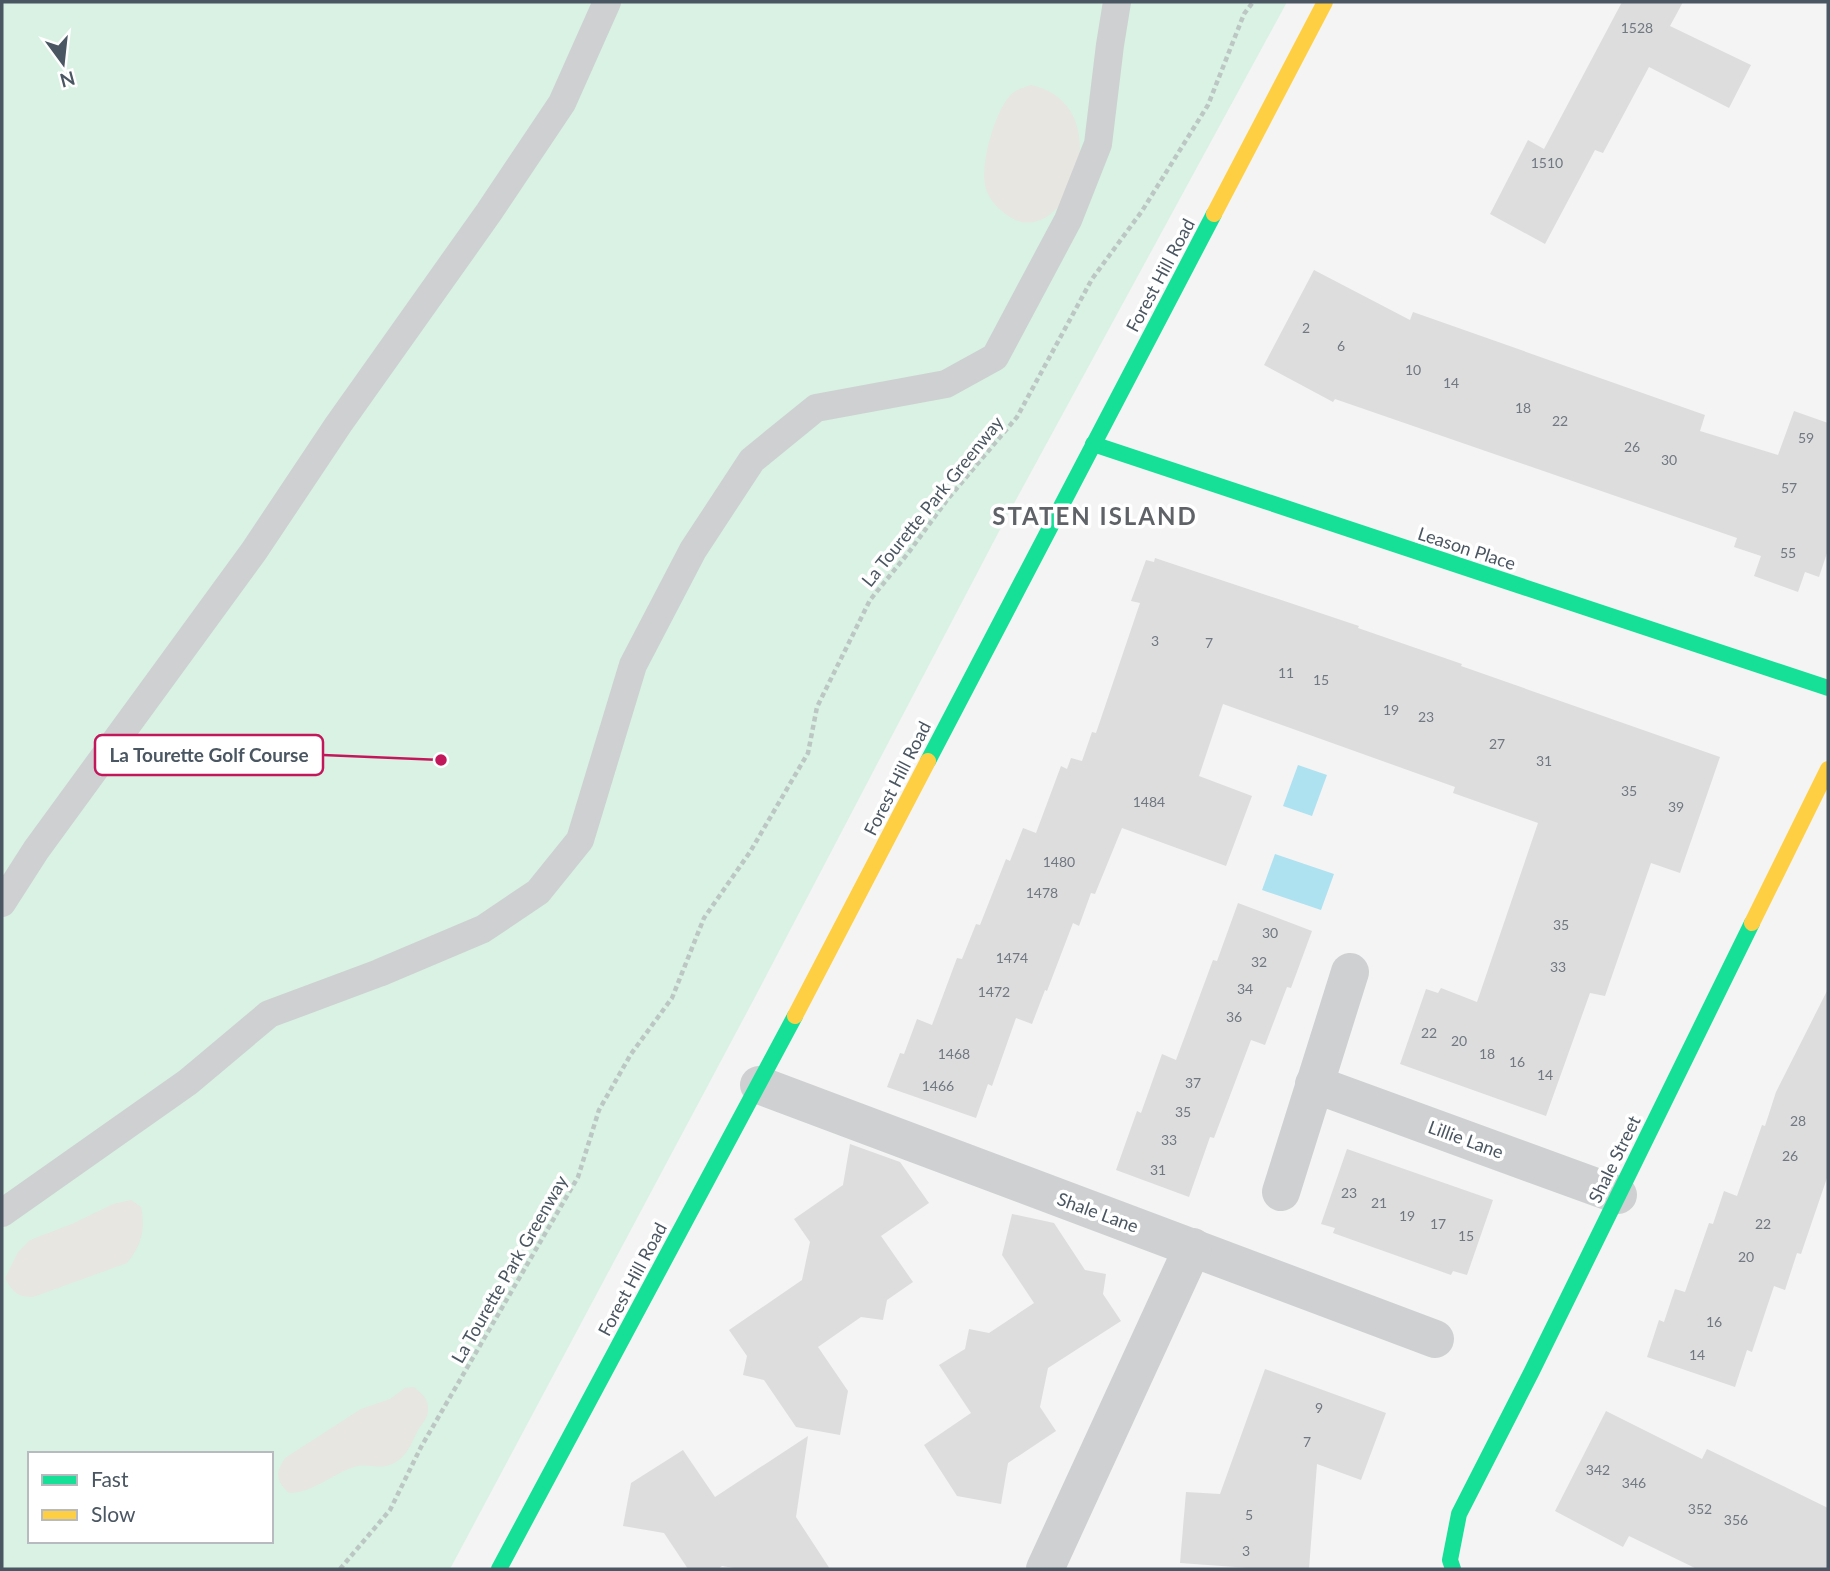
<svg xmlns="http://www.w3.org/2000/svg" width="1830" height="1571" viewBox="0 0 1830 1571" font-family="Lato,sans-serif">
  <style>
    .green { fill: #d9f2e3; fill-rule: evenodd }
    .sand { fill: #e7e6e1 }
    .water { fill: #aee2f0 }
    .building { fill: #ddddde }
    .lines { fill: none; stroke-linecap: round; stroke-linejoin: round }
    .path { stroke: #bcc7c4; stroke-width: 4.5; stroke-dasharray: 5 3.5; stroke-linecap: butt }
    .lane { stroke: #ced0d2; stroke-width: 28 }
    .street { stroke: #ced0d2; stroke-width: 38 }
    .fast { stroke: #16e098; stroke-width: 16 }
    .slow { stroke: #ffcf43; stroke-width: 16 }
    .labels { text-anchor: middle; dominant-baseline: central; stroke-width: 7; stroke-linejoin: round; paint-order: stroke }
    .number-label { font-size: 14px; fill: #707881 }
    .street-label { font-size: 18px; fill: #4a5661; stroke: #fff }
    .district-label { font-size: 24px; font-weight: bold; letter-spacing: 2px; fill: #5f6368; stroke: #fff }
    .leader { fill: none; stroke: #c2185b; stroke-width: 2.5 }
    .callout-dot { fill: #c2185b; stroke: #fff; stroke-width: 2.5 }
    .callout { fill: #fff; stroke: #c2185b; stroke-width: 2.5 }
    .callout-label { font-size: 19px; text-anchor: middle; font-weight: bold; fill: #4a5661 }
  </style>
  <rect width="100%" height="100%" fill="#f4f4f4"/>
  <path class="green" d="M2,2H1287L1005,520L754,999L450,1569H2ZM30,1454H271V1541H30Z"/>
  <g class="sand">
    <path d="M1031,85C1123,105 1067,253 1010,217C999,210 990,201 986,189C979,167 994,116 1008,98C1014,90 1022,88 1031,85Z"/>
    <path d="M131,1200L141,1207C146,1230 141,1246 127,1263L33,1297C17,1297 13,1292 5,1278L18,1252L30,1240L72,1224L113,1204Z"/>
    <path d="M414,1387C421,1393 428,1398 428,1408C429,1418 421,1424 417,1432C410,1447 404,1462 386,1466C375,1468 365,1463 354,1467C331,1475 314,1492 289,1493C276,1481 275,1473 285,1458L361,1409L390,1399L405,1388Z"/>
  </g>
  <g class="water">
    <path d="M1298,765L1327,775L1312,816L1283,806Z"/>
    <path d="M1275,854L1334,874L1321,910L1262,890Z"/>
  </g>
  <g class="building">
    <path d="M1622,2H1683L1670,26L1751,65L1729,108L1649,67L1603,153L1595,150L1545,244L1490,214L1528,140L1544,149Z"/>
    <path d="M1314,270L1410,320L1413,312L1705,415L1700,431L1778,455L1794,411L1828,423V550L1819,577L1805,572L1798,592L1754,576L1761,556L1734,547L1737,538L1335,399L1333,402L1264,365Z"/>
    <path d="M1155,558L1359,626L1358,628L1462,664L1461,666L1720,757L1680,873L1651,863L1605,996L1590,993L1546,1116L1400,1064L1426,989L1438,993L1441,988L1477,1002L1538,823L1453,793L1455,787L1223,704L1199,776L1252,796L1226,866L1122,828L1095,894L1091,893L1079,926L1073,923L1047,991L1045,990L1032,1024L1016,1018L992,1086L988,1084L976,1118L887,1087L900,1053L904,1054L917,1019L932,1025L957,958L962,959L976,924L980,925L1006,859L1010,861L1023,828L1036,833L1061,766L1067,769L1071,758L1082,761L1092,732L1096,733L1140,603L1131,601L1146,560L1154,562Z"/>
    <path d="M1238,903L1312,931L1291,988L1287,987L1265,1045L1251,1040L1214,1138L1210,1137L1189,1197L1116,1170L1137,1111L1141,1113L1162,1054L1176,1060L1213,960L1217,961Z"/>
    <path d="M1828,989V1175L1801,1254L1797,1253L1785,1290L1774,1286L1752,1352L1747,1350L1735,1387L1647,1357L1659,1320L1664,1322L1675,1289L1685,1292L1709,1223L1713,1224L1724,1191L1737,1196L1762,1125L1765,1126L1776,1092Z"/>
    <path d="M850,1144L900,1162L929,1203L881,1236L913,1282L887,1300L883,1320L861,1317L818,1347L848,1391L840,1435L796,1427L764,1380L743,1375L747,1356L729,1330L802,1280L810,1242L794,1219L843,1185Z"/>
    <path d="M1347,1149L1493,1200L1467,1275L1453,1271L1451,1275L1333,1233L1335,1228L1321,1224Z"/>
    <path d="M1012,1214L1054,1223L1085,1270L1106,1274L1103,1294L1121,1321L1048,1368L1040,1407L1056,1431L1008,1463L1001,1504L957,1496L924,1445L971,1413L939,1365L965,1349L969,1329L989,1333L1034,1303L1002,1255Z"/>
    <path d="M1265,1369L1386,1413L1361,1480L1317,1464L1309,1569H1263L1180,1563L1186,1492L1220,1494Z"/>
    <path d="M1606,1411L1702,1459L1707,1449L1828,1508V1569H1697L1629,1536L1623,1547L1555,1511Z"/>
    <path d="M808,1436L796,1517L830,1569H740L722,1566L718,1569H688L664,1533L623,1526L631,1483L683,1450L715,1497Z"/>
  </g>
  <g class="lines">
    <path class="path" d="M340,1569L390,1510L421,1447L578,1177L599,1110L631,1054L672,998L704,918L750,852L808,753L817,707L870,600L909,552L947,500L1017,417L1092,279L1142,211L1208,105L1244,14L1253,2"/>
    <g class="lane">
      <path d="M2,903L36,850L254,551L338,425L489,212L562,103L607,2"/>
      <path d="M2,1213L188,1082L269,1014L379,973L483,929L538,892L580,840L633,665L693,550L752,460L816,408L946,384L995,357L1068,220L1098,144L1110,45L1117,2"/>
    </g>
    <g class="street">
      <path d="M1314,1084L1618,1195"/>
      <path d="M759,1085L1435,1339"/>
      <path d="M1281,1192L1350,972"/>
      <path d="M1045,1569L1193,1247"/>
    </g>
    <g class="fast">
      <path d="M1093,444L1828,688"/>
      <path d="M928,761L1214,214"/>
      <path d="M499,1569L795,1016"/>
      <path d="M1453,1569L1450,1560L1459,1514L1531,1373L1752,923"/>
    </g>
    <g class="slow">
      <path d="M1214,214L1325,2"/>
      <path d="M1752,923L1828,769"/>
      <path d="M795,1016L928,761"/>
    </g>
  </g>
  <g class="labels">
    <g class="number-label">
      <text x="1637" y="27">1528</text>
      <text x="1547" y="162">1510</text>
      <text x="1306" y="327">2</text>
      <text x="1341" y="345">6</text>
      <text x="1413" y="369">10</text>
      <text x="1451" y="382">14</text>
      <text x="1523" y="407">18</text>
      <text x="1560" y="420">22</text>
      <text x="1806" y="437">59</text>
      <text x="1632" y="446">26</text>
      <text x="1669" y="459">30</text>
      <text x="1789" y="487">57</text>
      <text x="1788" y="552">55</text>
      <text x="1155" y="640">3</text>
      <text x="1209" y="642">7</text>
      <text x="1286" y="672">11</text>
      <text x="1321" y="679">15</text>
      <text x="1391" y="709">19</text>
      <text x="1426" y="716">23</text>
      <text x="1497" y="743">27</text>
      <text x="1544" y="760">31</text>
      <text x="1629" y="790">35</text>
      <text x="1149" y="801">1484</text>
      <text x="1676" y="806">39</text>
      <text x="1059" y="861">1480</text>
      <text x="1042" y="892">1478</text>
      <text x="1561" y="924">35</text>
      <text x="1270" y="932">30</text>
      <text x="1012" y="957">1474</text>
      <text x="1259" y="961">32</text>
      <text x="1558" y="966">33</text>
      <text x="1245" y="988">34</text>
      <text x="994" y="991">1472</text>
      <text x="1234" y="1016">36</text>
      <text x="1429" y="1032">22</text>
      <text x="1459" y="1040">20</text>
      <text x="954" y="1053">1468</text>
      <text x="1487" y="1053">18</text>
      <text x="1517" y="1061">16</text>
      <text x="1545" y="1074">14</text>
      <text x="1193" y="1082">37</text>
      <text x="938" y="1085">1466</text>
      <text x="1183" y="1111">35</text>
      <text x="1798" y="1120">28</text>
      <text x="1169" y="1139">33</text>
      <text x="1790" y="1155">26</text>
      <text x="1158" y="1169">31</text>
      <text x="1349" y="1192">23</text>
      <text x="1379" y="1202">21</text>
      <text x="1407" y="1215">19</text>
      <text x="1438" y="1223">17</text>
      <text x="1763" y="1223">22</text>
      <text x="1466" y="1235">15</text>
      <text x="1746" y="1256">20</text>
      <text x="1714" y="1321">16</text>
      <text x="1697" y="1354">14</text>
      <text x="1319" y="1407">9</text>
      <text x="1307" y="1441">7</text>
      <text x="1598" y="1469">342</text>
      <text x="1634" y="1482">346</text>
      <text x="1700" y="1508">352</text>
      <text x="1249" y="1514">5</text>
      <text x="1736" y="1519">356</text>
      <text x="1246" y="1550">3</text>
    </g>
    <g class="street-label">
      <text transform="translate(1160 275) rotate(-62)">Forest Hill Road</text>
      <text transform="translate(932 501) rotate(-51)">La Tourette Park Greenway</text>
      <text transform="translate(1467 548) rotate(18)">Leason Place</text>
      <text transform="translate(897 778) rotate(-63)">Forest Hill Road</text>
      <text transform="translate(1466 1139) rotate(20)">Lillie Lane</text>
      <text transform="translate(1614 1159) rotate(-64)">Shale Street</text>
      <text transform="translate(1098 1212) rotate(20)">Shale Lane</text>
      <text transform="translate(509 1269) rotate(-60)">La Tourette Park Greenway</text>
      <text transform="translate(632 1279) rotate(-62)">Forest Hill Road</text>
    </g>
    <g class="district-label">
      <text x="1095" y="515">STATEN ISLAND</text>
    </g>
  </g>
  <path class="leader" d="M441 760L323 755"/>
  <circle class="callout-dot" cx="441" cy="760" r="7"/>
  <rect class="callout" x="95" y="735" width="228" height="40" rx="7"/>
  <g class="callout-label">
    <text x="209" y="762">La Tourette Golf Course</text>
  </g>
  <rect width="1830" height="1571" fill="none" stroke="#4a5661" stroke-width="7"/>
  <rect x="28" y="1452" width="245" height="91" fill="#ffffff" stroke="#b7bbc0" stroke-width="2"/>
  <rect x="42" y="1475" width="35" height="10" fill="#16e098" stroke="#b7bbc0" stroke-width="2"/>
  <text x="91" y="1487" font-size="21" fill="#4a5661">Fast</text>
  <rect x="42" y="1510" width="35" height="10" fill="#ffcf43" stroke="#b7bbc0" stroke-width="2"/>
  <text x="91" y="1522" font-size="21" fill="#4a5661">Slow</text>
  <g transform="translate(63 63) rotate(165)" stroke="#ffffff" stroke-width="5" paint-order="stroke">
  <path d="M0-5L12 26L0 18L-12 26Z" fill="#4a5661"/>
  <text y="-10" font-size="19" font-weight="bold" text-anchor="middle" fill="#4a5661">N</text>
  </g>
</svg>
